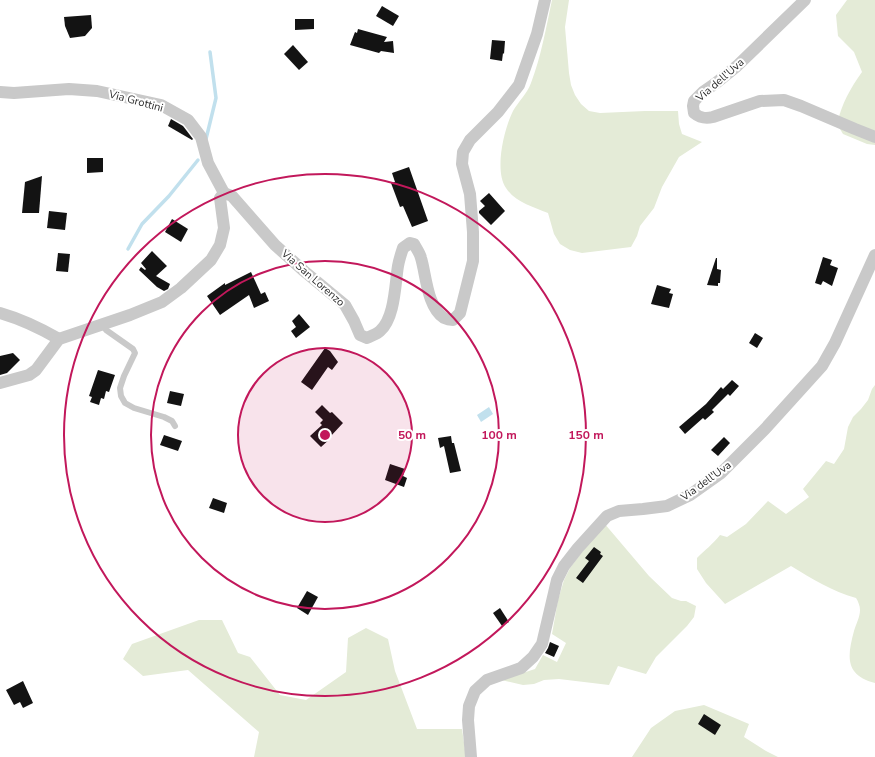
<svg xmlns="http://www.w3.org/2000/svg" width="875" height="757" viewBox="0 0 875 757" font-family="'Nunito Sans',sans-serif">
  <style>
    .green { fill: #e4ebd7 }
    .water { fill: #c1e0ed }
    .lines { fill: none; stroke-linecap: round; stroke-linejoin: round }
    .stream { stroke: #c1e0ed; stroke-width: 3.5 }
    .building { fill: #131313 }
    .lane { stroke: #c9c9c9; stroke-width: 6 }
    .street { stroke: #c9c9c9; stroke-width: 12 }
    .ring { fill: none; stroke: #c2185b; stroke-width: 2 }
    .labels { text-anchor: middle; dominant-baseline: central; stroke-width: 4; stroke-linejoin: round; paint-order: stroke }
    .street-label { font-size: 11px; fill: #2c2c2c; stroke: #fff }
    .centre { fill: #c2185b; stroke: #fff; stroke-width: 2 }
    .ring-label { font-size: 12px; text-anchor: middle; font-weight: bold; fill: #c2185b; stroke: #fff; stroke-width: 4; stroke-linejoin: round; paint-order: stroke }
  </style>
  <rect width="100%" height="100%" fill="#fff"/>
  <g class="green">
    <path d="M552,0H569L565,27L569,73L571,85L575,95L581,104L589,111L600,113L645,111H678L679,124L682,134L702,142L679,157L662,187L654,208L640,226L637,236L631,247L582,253L570,250L560,244L554,234L548,213C533,207 515,202 506,188C494,171 504,129 513,111C518,102 527,94 531,83C541,57 546,28 552,0Z"/>
    <path d="M847,0H875V145L867,144L843,134L837,124C842,103 850,89 862,72L854,52L838,36L836,15Z"/>
    <path d="M875,385V683C845,675 847,657 854,631C856,624 860,617 860,610C860,606 858,601 856,598C832,591 812,579 791,566L725,604L706,583L697,569V558C705,550 713,544 720,535L727,537L746,524L768,501L786,514L809,497L803,489L826,461L834,464L844,449L848,427L853,417L861,409L868,400L872,389Z"/>
    <path d="M604,523L649,576L672,598L681,601H686L696,606L694,617L687,626L656,657L646,674L618,666L609,685L559,679L544,680L534,684L523,685L501,680L535,669L543,655L557,662L566,643L552,634L558,600L564,580L570,568Z"/>
    <path d="M199,620H222L238,653L250,657L280,695L306,700L346,672L348,638L366,628L388,639L395,671L417,729H462L466,757H254L259,732L188,670L143,676L123,659L132,644Z"/>
    <path d="M704,705L749,724L744,737L766,751L778,757H632L651,728L675,711Z"/>
  </g>
  <path class="water" d="M489,407L493,414L481,422L477,415Z"/>
  <g class="lines">
    <g class="stream">
      <path d="M206,139L216,98L210,52"/>
      <path d="M128,249L142,224L169,196L198,160"/>
    </g>
  </g>
  <g class="building">
    <path d="M382,6L399,16L393,26L376,16Z"/>
    <path d="M91,15L92,28L85,36L70,38L65,26L64,17Z"/>
    <path d="M295,19H314V29L295,30Z"/>
    <path d="M358,29L387,37L384,42L393,41L394,53L381,51L379,53L350,45L355,32L357,33Z"/>
    <path d="M492,40L505,41L504,54L503,53L502,61L490,59Z"/>
    <path d="M293,45L308,62L299,70L284,54Z"/>
    <path d="M171,119L183,126L193,139L192,140L168,126Z"/>
    <path d="M87,158H103V172L87,173Z"/>
    <path d="M409,167L428,221L412,227L403,206L400,207L391,183L395,182L392,173Z"/>
    <path d="M42,176L39,213H22L25,182Z"/>
    <path d="M489,193L505,211L491,225L479,213V211L485,206L480,201Z"/>
    <path d="M49,211L67,213L65,230L47,228Z"/>
    <path d="M172,219L188,229L181,242L165,232Z"/>
    <path d="M152,251L167,266L156,276L170,284L168,289L164,291L157,287L139,270L141,267L145,270L146,269L141,263Z"/>
    <path d="M58,253L70,254L68,272L56,271Z"/>
    <path d="M823,257L832,260L830,265L838,268L832,286L823,281L821,285L815,283Z"/>
    <path d="M716,258H717V269L721,270L720,283H718V286L707,285Z"/>
    <path d="M251,272L261,294L265,292L269,301L254,308L249,295L220,315L207,296L225,283V285Z"/>
    <path d="M657,285L671,289L669,293L673,294L669,308L651,304Z"/>
    <path d="M299,314L310,327L296,338L291,331L296,327L292,321Z"/>
    <path d="M755,333L763,338L757,348L749,343Z"/>
    <path d="M325,348L330,351L338,362L332,370L328,367L312,390L301,382Z"/>
    <path d="M13,353L20,360L7,373L0,375V356Z"/>
    <path d="M98,370L115,375L109,392L106,391L104,399L101,398L99,405L90,402L92,397L89,396Z"/>
    <path d="M732,380L739,386L730,396L728,394L712,410L714,412L705,420L703,418L685,434L679,427L706,404L721,387L726,392L723,389Z"/>
    <path d="M170,391L184,394L181,406L167,403Z"/>
    <path d="M322,405L330,413L332,412L343,423L330,437L331,438L321,447L310,436L322,425L320,423L323,420L315,412Z"/>
    <path d="M164,435L182,441L178,451L160,445Z"/>
    <path d="M451,436L452,443H454L461,471L450,473L444,446L440,448L438,438Z"/>
    <path d="M724,437L730,443L718,456L711,450Z"/>
    <path d="M390,464L405,469L403,476L407,478L404,487L385,480Z"/>
    <path d="M213,498L227,503L224,513L209,508Z"/>
    <path d="M594,547L601,552L600,554L603,556L583,583L576,578L589,561L585,558Z"/>
    <path d="M307,591L318,597L308,615L297,608Z"/>
    <path d="M500,608L509,622L502,626L493,613Z"/>
    <path d="M550,642L559,646L554,657L545,653L548,648Z"/>
    <path d="M23,681L33,703L23,708L20,702L14,705L6,690Z"/>
    <path d="M704,714L721,725L715,735L698,724Z"/>
  </g>
  <g class="lines">
    <path class="lane" d="M102,325L106,330L133,349L135,353L124,376L120,388L121,396L125,403L134,408L164,417L172,421L175,426"/>
    <g class="street">
      <path d="M805,0L737,66L716,83L703,92L694,101L693,106L694,113C700,118 705,119 713,117L760,101L784,100L801,106L855,129L875,137"/>
      <path d="M0,92L14,93L69,89L97,91L161,105L188,120L201,137L208,163L224,193"/>
      <path d="M0,313C21,319 40,328 59,339"/>
      <path d="M0,383L29,375L36,370L59,339L130,315L162,302L181,288L211,260L220,245L224,228L220,198L224,193L232,196L275,245L304,271L345,305L354,321L360,335L367,338C371,336 377,334 380,331C395,318 395,284 398,266C399,260 401,254 403,248L410,243L414,244C416,248 420,253 421,258C426,274 427,307 444,318C446,319 450,320 453,320L460,313L473,261V232L470,194L462,164L463,152L470,140L498,112L519,85L537,34L545,0"/>
      <path d="M471,757L468,720L469,706L475,691L487,680L521,668L533,657L542,644L557,580L564,566L578,548L607,516L619,511L643,509L667,506L690,495L721,473L765,429L822,366L835,343L875,255"/>
    </g>
  </g>
  <circle cx="325" cy="435" r="87" fill="#c2185b" fill-opacity=".12"/>
  <g class="ring">
    <circle cx="325" cy="435" r="87"/>
    <circle cx="325" cy="435" r="174"/>
    <circle cx="325" cy="435" r="261"/>
  </g>
  <g class="labels">
    <g class="street-label">
      <text transform="translate(720 80) rotate(-41)">Via dell'Uva</text>
      <text transform="translate(136 101) rotate(15)">Via Grottini</text>
      <text transform="translate(313 278) rotate(41)">Via San Lorenzo</text>
      <text transform="translate(706 481) rotate(-36)">Via dell'Uva</text>
    </g>
  </g>
  <circle cx="325" cy="435" r="6" class="centre"/>
  <g class="ring-label">
    <text x="412" y="439">50 m</text>
    <text x="499" y="439">100 m</text>
    <text x="586" y="439">150 m</text>
  </g>
</svg>
